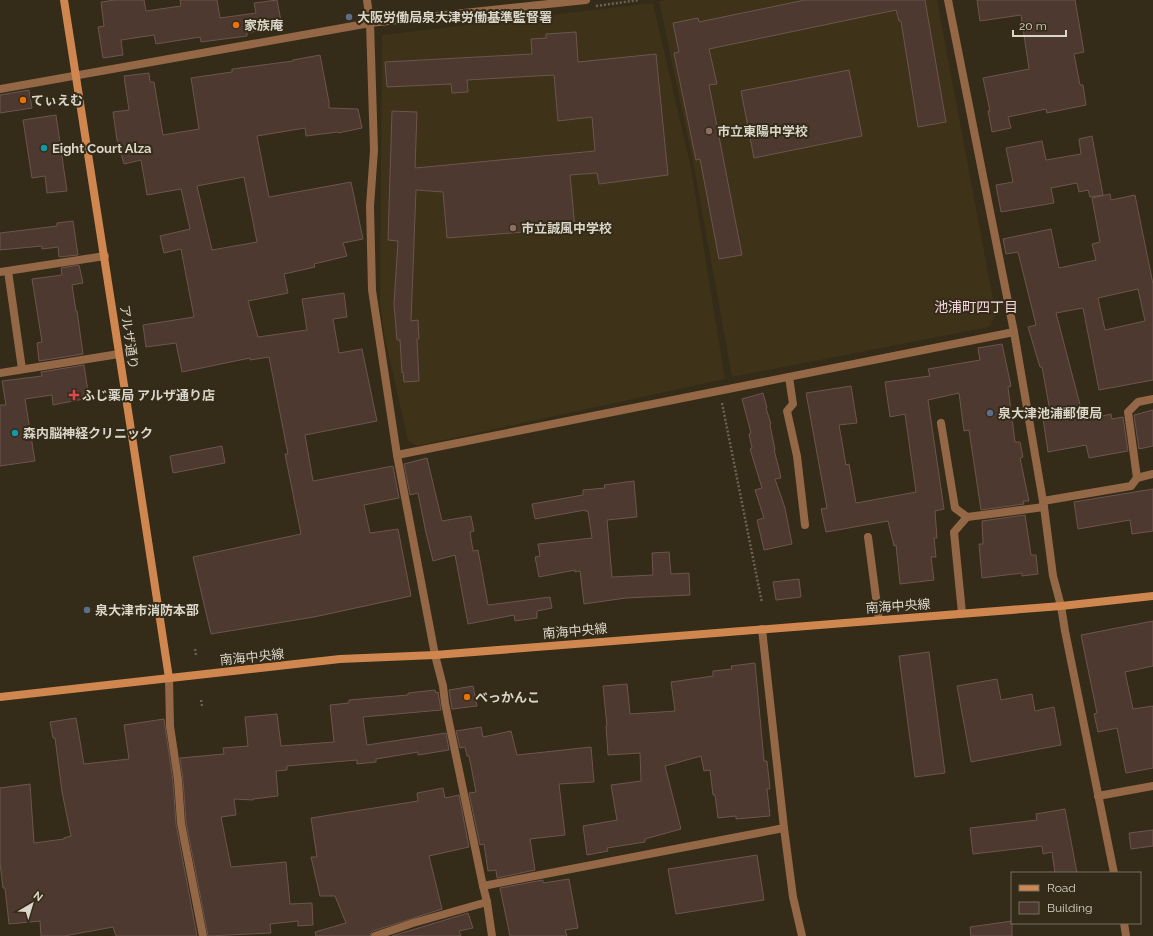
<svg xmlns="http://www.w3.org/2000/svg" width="1153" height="936" viewBox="0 0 1153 936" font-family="Raleway,'Noto Sans JP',sans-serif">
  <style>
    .built { fill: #3e3218 }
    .building { fill: #4e3931; stroke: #6c554d; fill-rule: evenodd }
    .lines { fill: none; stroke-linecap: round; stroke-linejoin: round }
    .path { stroke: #6b6353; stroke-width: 2.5; stroke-dasharray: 2 2; stroke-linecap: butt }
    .street { stroke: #946746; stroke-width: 8 }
    .secondary { stroke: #cf874f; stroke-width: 8 }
    .service-dot { fill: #5c6f8a; stroke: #342b18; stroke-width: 1.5 }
    .food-dot { fill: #e8710a; stroke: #342b18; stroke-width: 1.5 }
    .education-dot { fill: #8d6e63; stroke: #342b18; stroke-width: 1.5 }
    .culture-dot { fill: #0f9aa8; stroke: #342b18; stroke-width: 1.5 }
    .health-dot { fill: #e0444e; stroke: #342b18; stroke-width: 1.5 }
    .labels { text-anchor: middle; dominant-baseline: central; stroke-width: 4; stroke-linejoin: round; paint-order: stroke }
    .poi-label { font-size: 13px; font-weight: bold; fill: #dbd6ca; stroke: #342b18; text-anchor: start }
    .street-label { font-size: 13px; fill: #dbd6ca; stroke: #342b18 }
    .neighbourhood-label { font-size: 14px; fill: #f7d6e0; stroke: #342b18 }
  </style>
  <rect width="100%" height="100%" fill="#342b18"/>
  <g class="built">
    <path d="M666,0H937L996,315L989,327L732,377L694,167L659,1Z"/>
    <path d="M653,3L691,168L725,379L417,446L408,441L384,334L380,303L382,35Z"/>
  </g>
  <g class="building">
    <path d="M115,0H144L146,11L181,6L180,0H217L220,18L256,13L254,3L277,0L282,26L247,33V36L201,42L200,37L156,44L154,35L121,40L123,55L103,58L98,27L104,26L101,2Z"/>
    <path d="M805,0H925L946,122L918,127L901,21H899L896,10L709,49L717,84L709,85L742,255L719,259L700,159L696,160L674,53L679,52L673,23L698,18L699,22Z"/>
    <path d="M977,0H1075L1084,52L1074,54L1080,85H1083L1086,105L1047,113L1046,109L1008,117L1011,128L992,132L988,111H990L983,78L1029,69L1021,15L980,21Z"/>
    <path d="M576,32L578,62L656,54L668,175L599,184L597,173L570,175L575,228L447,238L443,192L416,190L411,321L418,320L419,339H417L419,381L404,382L403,372L402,373L400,340H397L394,304L398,241L388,240L392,111L417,112L415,168L595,151L592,117L558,121L554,75L467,80L468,92L452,93L451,84L387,87L385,62L532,54L531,39L546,38V34Z"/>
    <path d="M320,55L329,102V108L358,109L362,128L338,133V132L306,136L305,128L257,136L269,197L351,182L363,239L343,243L347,256L314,264L315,267L284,274L288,293L248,301L258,337L307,330L302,299L344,293L347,317L333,319L339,353L362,349L377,421L305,435L313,481L393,466L399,498L364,505L370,533L398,529L411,596L314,617L211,634L193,557L301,534L285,454H288L269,357L250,360V358L182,372L176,343L146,347L143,325L194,317L181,249L164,253L160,236L190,229L181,189L147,195L141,160L124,164L117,140L113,112L129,110L124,76L149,73L150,82H154L163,135L199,129L191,78L232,72V69L293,61V60ZM244,177L257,242L212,250L197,186Z"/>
    <path d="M849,70L862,136L754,158L741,91Z"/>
    <path d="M29,90L32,108L0,113V95Z"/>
    <path d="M56,115L67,191L47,193L45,176L32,178L23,120Z"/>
    <path d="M1092,136L1103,195L1090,197L1088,190L1079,192L1077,183L1051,188L1054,203L1001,212L996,185L1013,182L1006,148L1042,141L1046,160L1081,154L1079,139Z"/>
    <path d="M1110,194L1111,200L1135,195L1153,284V380L1099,390L1083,308L1056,313L1084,420L1111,414L1112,419L1123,417L1128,451L1089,458L1086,445L1048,452L1042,412L1050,411L1042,367H1040L1028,327L1036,325L1018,252L1006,254L1003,239L1051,229L1059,268L1096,260L1092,244L1100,242L1092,198ZM1138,289L1145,321L1105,330L1098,298Z"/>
    <path d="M73,221L78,255L59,257L58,247L42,249V246L0,250V233L57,226V223Z"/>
    <path d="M79,265L83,283L72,285L76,311H77L83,354L39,361L37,343L42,342L32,279L62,275L61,268Z"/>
    <path d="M1002,344L1011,386L1008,387L1015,442H1020L1023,457L1020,458L1029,501H1023L1024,504L981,510L969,430L964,431L959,393L928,400L944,509L935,511L937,538H934L936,557H931L934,580L900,584L896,545L894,546L888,521L826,532L821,509L827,508L806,393L851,386L857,423L839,425L846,465L849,464L856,503L916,492L905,414L890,417L885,382L930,376L928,369L980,360L978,348Z"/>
    <path d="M84,365L89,398L53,405L52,395L25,399L35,461L0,466V405H6L2,381L42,376L41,372Z"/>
    <path d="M763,393L767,408H766L771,424L770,425L775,450H774L778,465L781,478L775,479L785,508L792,544L764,550L757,520L764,518L755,490L762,488L750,449L752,448L749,434L751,433L742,399Z"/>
    <path d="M1153,410V446L1139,449L1134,415Z"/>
    <path d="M222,446L225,463L173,473L170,456Z"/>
    <path d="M427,458L442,521L471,516L474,531L470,532L473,551L478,550L488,605L550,597L552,608L537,611V618L515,621L514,615L468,624L455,555L433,561L426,533L418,493L410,495L404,464Z"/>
    <path d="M634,481L637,517L607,520L612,577L653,575L652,553L669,552L671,574L689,573L690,595L626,598L584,604L580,571L575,572V570L539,577L535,557L540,556L538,544L592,538L588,511H585V510L535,519L532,504L583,495V490L605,488L604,485Z"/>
    <path d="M1153,489V531L1132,534L1130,520L1078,529L1074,502Z"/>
    <path d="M1025,515L1031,555H1036L1038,574L1022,576V573L982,578L979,544H983L982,521Z"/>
    <path d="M799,579L801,597L776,600L773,582Z"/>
    <path d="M1153,621V666L1125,672L1133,709L1153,706V768L1126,773L1117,728L1098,732L1094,714L1097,713L1081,635Z"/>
    <path d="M929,652L945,773L915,777L899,656Z"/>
    <path d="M755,663L764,761H767L770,789H767L770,816L736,819V816L718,818L715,795H713L710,770L704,771L701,756L665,766L681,829L645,839V842L607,848L608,851L587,855L583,826L617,820L611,785L641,781L640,753L608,755L606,726H607L603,686L627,684L630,714L675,711L671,682L713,676V671L732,669L731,666Z"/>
    <path d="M997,679L1001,700L1032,694L1035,711L1054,707L1061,745L971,762L957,686Z"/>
    <path d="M473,686L477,706L452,709L449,690Z"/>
    <path d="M435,690L436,693L438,692L441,710L363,717L367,745L446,733L449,750L418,755V752L376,759V762L357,764V760L287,766V770L276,771L278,796L253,799V800L234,799L236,815L221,817L231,867L286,862L290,904L312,903L313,925L298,926V921L270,924L271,933L208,936L186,822L183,780L180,758L224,754L223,748L248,746L245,717L277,714L281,746L334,742L330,705L349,703V700L408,695V693Z"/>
    <path d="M76,718L84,764L129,759L124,725L164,719L173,781L176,824L197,936H116L113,927L64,936H41L40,921L9,924L5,888H3L0,863V788L30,784L34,843L64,839V838L71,836L62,792L55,738H53L50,722Z"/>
    <path d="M481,727L483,737L511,731L517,755L591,747L594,782L559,784L565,835L530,839L535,870L497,878L496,870L488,871L484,844L480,845L469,793L476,792L469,756H467L465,747L460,748L456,731Z"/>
    <path d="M443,788L445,798L459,795L469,847L429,856L442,909L373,931L371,933L370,936H316L315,932L346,923L335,896H320L311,857H317L311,818L418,801L417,793Z"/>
    <path d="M1065,809L1077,873H1055L1052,852L1043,854L1042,846L973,854L970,828L1037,820L1036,814Z"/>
    <path d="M1153,830V846L1131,849L1129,833Z"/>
    <path d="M757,855L764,900L676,914L668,869Z"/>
    <path d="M569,879L578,928L565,930L567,936H510L500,888L543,880V883Z"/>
    <path d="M468,913L473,928L459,931L461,936H392Z"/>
    <path d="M1012,921V936H971L970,927Z"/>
  </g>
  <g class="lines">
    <g class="path">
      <path d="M596,6L639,0"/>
      <path d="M722,403L762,603"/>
      <path d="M195,649L196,655"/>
      <path d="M201,700L202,706"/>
    </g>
    <g class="street">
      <path d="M367,0L370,23L374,150L370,206L372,290L397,455L435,655L443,686L445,703L483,886L487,902L492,936"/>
      <path d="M948,0L1014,332L1044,507L1053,576L1061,606L1065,631L1114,873"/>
      <path d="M0,89L370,23L586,0"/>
      <path d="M8,271L22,369"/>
      <path d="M0,272L105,256"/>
      <path d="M0,373L119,354"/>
      <path d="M789,377L793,404L787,411L797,456L805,525"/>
      <path d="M941,423L955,508L967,517L954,532L962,613"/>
      <path d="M397,455L1014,332"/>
      <path d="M1137,478L1153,474"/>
      <path d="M1043,501L1131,486L1137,478L1128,412L1138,402L1153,399"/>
      <path d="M967,517L1044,507"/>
      <path d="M868,537L879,620"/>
      <path d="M762,629L784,828L793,897L802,936"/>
      <path d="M169,678L170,726L178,780L181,823L203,936"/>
      <path d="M1098,796L1153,786"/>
      <path d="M483,886L784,828"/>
      <path d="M1124,923L1126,936"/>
      <path d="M375,936L413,923L487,902"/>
    </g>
    <g class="secondary">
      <path d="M64,0C101,226 134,452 169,678"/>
      <path d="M0,697L340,659L435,655L1061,606L1153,596"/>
    </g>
  </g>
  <g class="service-dot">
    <circle cx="349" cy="17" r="4"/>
    <circle cx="990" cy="413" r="4"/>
    <circle cx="87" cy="610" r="4"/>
  </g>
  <g class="food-dot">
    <circle cx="236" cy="25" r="4"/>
    <circle cx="23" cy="100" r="4"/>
    <circle cx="467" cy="697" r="4"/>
  </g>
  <g class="education-dot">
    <circle cx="709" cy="131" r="4"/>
    <circle cx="513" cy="228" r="4"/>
  </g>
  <g class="culture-dot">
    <circle cx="44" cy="148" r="4"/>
    <circle cx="15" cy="433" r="4"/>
  </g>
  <path class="health-dot" d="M72 389h4v4h4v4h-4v4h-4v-4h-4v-4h4z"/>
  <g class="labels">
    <g class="poi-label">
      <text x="357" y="17">大阪労働局泉大津労働基準監督署</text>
      <text x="244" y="25">家族庵</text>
      <text x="31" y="100">てぃえむ</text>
      <text x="717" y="131">市立東陽中学校</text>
      <text x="52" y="148">Eight Court Alza</text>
      <text x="521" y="228">市立誠風中学校</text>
      <text x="82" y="395">ふじ薬局 アルザ通り店</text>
      <text x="998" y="413">泉大津池浦郵便局</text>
      <text x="23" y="433">森内脳神経クリニック</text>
      <text x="95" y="610">泉大津市消防本部</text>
      <text x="475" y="697">べっかんこ</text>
    </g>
    <g class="street-label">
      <text transform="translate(129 337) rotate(82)">アルザ通り</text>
      <text transform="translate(898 606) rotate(-4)">南海中央線</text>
      <text transform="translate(575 631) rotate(-5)">南海中央線</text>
      <text transform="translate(252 657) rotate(-6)">南海中央線</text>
    </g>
    <g class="neighbourhood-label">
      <text x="976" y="307">池浦町四丁目</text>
    </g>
  </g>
  <rect x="1011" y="872" width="130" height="52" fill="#342b18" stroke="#776f5f"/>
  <rect x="1019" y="885" width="20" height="6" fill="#cf874f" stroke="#776f5f"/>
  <text x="1047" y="892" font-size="12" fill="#dbd6ca">Road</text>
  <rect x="1019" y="902" width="20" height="12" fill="#4e3931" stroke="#776f5f"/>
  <text x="1047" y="912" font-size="12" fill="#dbd6ca">Building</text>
  <g transform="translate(32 904) rotate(38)" stroke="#342b18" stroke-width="3" paint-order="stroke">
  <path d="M0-3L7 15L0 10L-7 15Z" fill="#dbd6ca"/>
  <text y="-6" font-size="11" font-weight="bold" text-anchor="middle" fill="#dbd6ca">N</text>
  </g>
  <path d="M1013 30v6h53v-6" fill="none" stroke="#dbd6ca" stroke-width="2"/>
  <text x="1019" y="30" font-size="12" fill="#dbd6ca" stroke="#342b18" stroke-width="3" paint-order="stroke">20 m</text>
</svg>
